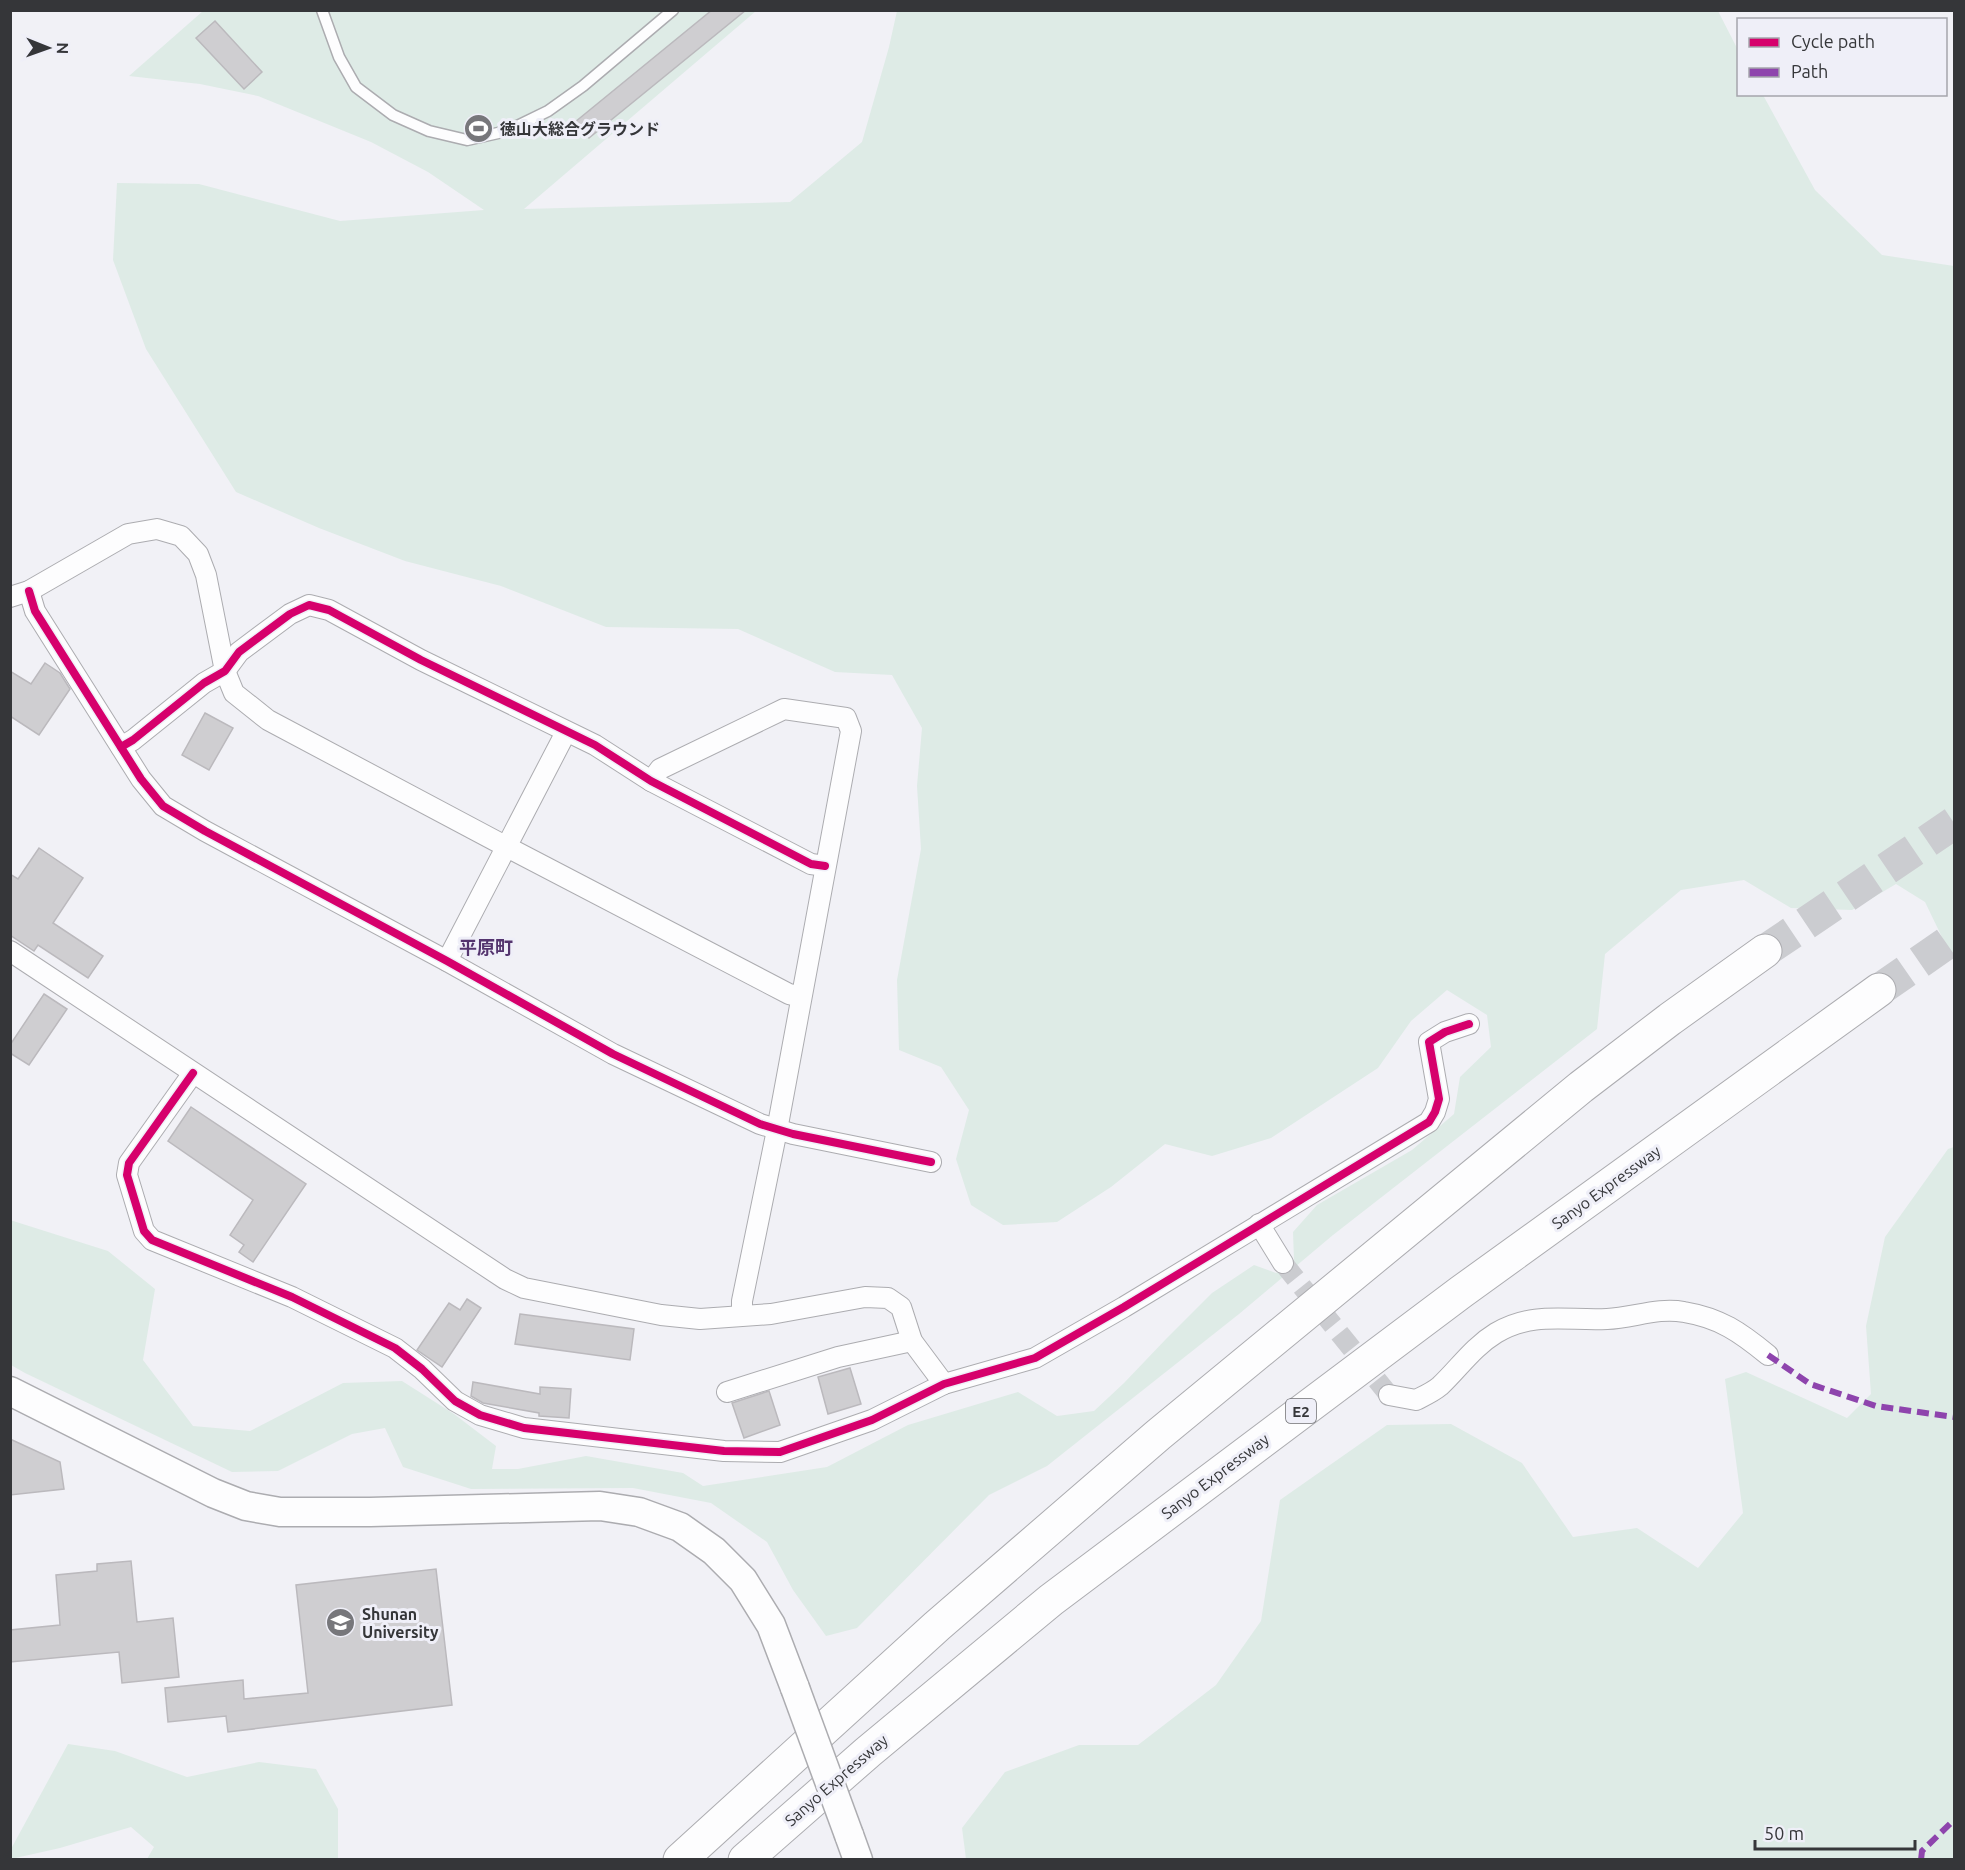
<svg xmlns="http://www.w3.org/2000/svg" width="1965" height="1870" viewBox="0 0 1965 1870" font-family="Ubuntu,'Noto Sans JP',sans-serif">
  <style>
    .green { fill: #deebe6 }
    .building { fill: #cfced1; stroke: #bbb9bd; stroke-width: 1.5 }
    .lines { fill: none; stroke-linecap: round; stroke-linejoin: round }
    .street-tunnel { stroke: #cbccd0; stroke-width: 20; stroke-dasharray: 20 10; stroke-linecap: butt }
    .highway-tunnel { stroke: #cbccd0; stroke-width: 33; stroke-dasharray: 33 16; stroke-linecap: butt }
    .lane-casing { stroke: #acacb0; stroke-width: 13 }
    .street-casing { stroke: #acacb0; stroke-width: 22 }
    .secondary-casing { stroke: #acacb0; stroke-width: 31 }
    .highway-casing { stroke: #acacb0; stroke-width: 35 }
    .lane { stroke: #fdfdfe; stroke-width: 10 }
    .street { stroke: #fdfdfe; stroke-width: 20 }
    .secondary { stroke: #fdfdfe; stroke-width: 28 }
    .highway { stroke: #fdfdfe; stroke-width: 33 }
    .secondary-bridge-casing { stroke: #acacb0; stroke-width: 31; stroke-linecap: butt }
    .secondary-bridge { stroke: #fdfdfe; stroke-width: 28 }
    .quiet { stroke: #8e44ad; stroke-width: 6; stroke-dasharray: 12 6; stroke-linecap: butt }
    .cycleway-casing { stroke: #efeff8; stroke-width: 11 }
    .cycleway { stroke: #d6006c; stroke-width: 8 }
    .labels { text-anchor: middle; dominant-baseline: central; stroke-width: 6; stroke-linejoin: round; paint-order: stroke }
    .shield { fill: #efeff8; stroke: #6d6e72; stroke-width: 1.5 }
    .shield-label { font-size: 15px; font-weight: bold; fill: #353639 }
    .poi-label { font-size: 16px; font-weight: bold; fill: #353639; stroke: #efeff8; text-anchor: start }
    .street-label { font-size: 16px; fill: #353639; stroke: #efeff8 }
    .neighbourhood-label { font-size: 18px; font-weight: bold; fill: #54346e; stroke: #efeff8 }
  </style>
  <rect width="100%" height="100%" fill="#f1f1f6"/>
  <g class="green">
    <path d="M203,11H756L524,209L790,202L862,142L889,47L897,11H1718L1738,50V94L1763,95L1815,190L1882,255L1954,266V962L1925,902L1896,884L1852,910L1791,908L1744,880L1681,890L1605,954L1597,1029L1333,1235L1239,1314L1047,1466L989,1495L857,1628L826,1636L793,1590L767,1542L711,1503L633,1488L471,1489L403,1467L385,1428L352,1434L278,1471L232,1472L25,1373L11,1365L10,1220L108,1251L155,1289L143,1360L193,1426L250,1431L343,1383L402,1381L454,1414L496,1446L492,1469H518L586,1456L683,1473L703,1486L827,1467L908,1425L1018,1392L1057,1416L1094,1411L1124,1383L1166,1339L1212,1293L1254,1265L1276,1273L1294,1260L1293,1232L1317,1205L1412,1150L1454,1114L1460,1077L1491,1047L1487,1015L1447,990L1411,1021L1378,1068L1271,1138L1212,1156L1165,1144L1111,1187L1057,1222L1003,1225L971,1205L956,1159L969,1110L941,1067L899,1050L897,980L921,849L917,786L922,728L892,675L835,672L738,629L606,627L501,586L405,561L319,528L236,492L146,349L113,260L117,183L199,184L340,221L484,210L428,172L371,142L258,96L200,84L129,76Z"/>
    <path d="M1954,1147V1859H966L962,1828L1005,1772L1079,1745H1138L1216,1685L1261,1621L1280,1500L1387,1425L1451,1424L1522,1463L1573,1537L1637,1528L1698,1568L1743,1513L1725,1379L1746,1372L1847,1418L1871,1394L1866,1326L1885,1237L1948,1149Z"/>
    <path d="M68,1744L115,1751L187,1777L259,1762L316,1769L338,1809V1859H147L154,1847L131,1827L60,1848L11,1859V1849Z"/>
  </g>
  <g class="building">
    <path d="M712,10H746L589,138L575,122Z"/>
    <path d="M215,21L262,72L244,89L196,38Z"/>
    <path d="M45,663L60,673L70,689L39,735L10,716V671L31,684Z"/>
    <path d="M205,713L233,728L209,770L182,755Z"/>
    <path d="M39,848L83,878L53,923L103,956L88,978L38,945L34,951L10,935V874L18,879Z"/>
    <path d="M44,994L67,1009L29,1065L10,1053V1045Z"/>
    <path d="M191,1107L306,1184L253,1262L239,1252L244,1245L230,1235L253,1200L168,1141Z"/>
    <path d="M467,1299L481,1308L442,1367L417,1350L449,1303L460,1310Z"/>
    <path d="M520,1314L634,1329L630,1360L515,1344Z"/>
    <path d="M850,1368L861,1404L828,1414L818,1377Z"/>
    <path d="M473,1382L540,1394V1387L571,1389L569,1418L539,1416V1413L483,1403L471,1396Z"/>
    <path d="M769,1391L780,1425L744,1438L732,1403Z"/>
    <path d="M10,1439L60,1462L64,1489L10,1495Z"/>
    <path d="M131,1561L137,1622L173,1618L179,1677L122,1683L119,1652L10,1662V1630L60,1625L56,1575L97,1571V1564Z"/>
    <path d="M436,1569L452,1705L228,1732L226,1716L168,1722L165,1688L243,1680L244,1699L308,1693L296,1585Z"/>
  </g>
  <g class="lines">
    <path class="street-tunnel" d="M1283,1263L1389,1395"/>
    <g class="highway-tunnel">
      <path d="M1765,951L1954,823"/>
      <path d="M1879,990L1954,938"/>
    </g>
    <defs>
      <path id="lane" d="M322,10L339,57L356,87L393,115L429,131L467,140L507,131L548,111L583,86L673,10"/>
      <g id="street">
        <path d="M29,591L35,611L141,779L163,806L205,831L447,961L613,1054L760,1124L793,1134L931,1162"/>
        <path d="M10,597L29,591L128,534L157,529L181,536L198,554L206,575L225,671L234,693L268,720L507,847L789,994L801,997"/>
        <path d="M121,747L133,740L204,683L225,671L239,652L290,614L309,605L329,610L421,660L595,745L651,781L811,864L825,866"/>
        <path d="M651,781L660,769L784,709L846,718L851,731L777,1130L742,1301V1315"/>
        <path d="M10,951L505,1279L524,1288L661,1315L700,1319L771,1314L865,1297L888,1298L901,1307L912,1341L944,1384"/>
        <path d="M447,961L566,732"/>
        <path d="M193,1073L129,1163L127,1175L144,1231L152,1240L292,1297L395,1348L422,1369L455,1401L480,1415L524,1428L724,1451L780,1452L872,1420L944,1384L1035,1358L1124,1307L1429,1122L1435,1112L1439,1099L1429,1042L1445,1032L1469,1024"/>
        <path d="M1259,1224L1283,1263"/>
        <path d="M727,1392L838,1357L912,1341"/>
        <path d="M1389,1395L1416,1400C1424,1396 1433,1392 1440,1386C1459,1368 1473,1347 1496,1333C1533,1311 1567,1321 1607,1319C1633,1318 1658,1307 1684,1312C1720,1318 1740,1332 1768,1355"/>
      </g>
      <g id="secondary">
        <path d="M10,1391L213,1493L246,1506L280,1512H370L600,1506L639,1512L680,1527L714,1551L743,1580L771,1625L795,1688"/>
        <path d="M849,1835L858,1860"/>
      </g>
      <g id="highway">
        <path d="M680,1860L937,1626L1158,1435L1581,1087L1670,1019L1765,951"/>
        <path d="M745,1860L868,1752L1051,1600L1461,1292L1879,990"/>
      </g>
    </defs>
    <use href="#lane" class="lane-casing"/>
    <use href="#street" class="street-casing"/>
    <use href="#secondary" class="secondary-casing"/>
    <use href="#highway" class="highway-casing"/>
    <use href="#lane" class="lane"/>
    <use href="#street" class="street"/>
    <use href="#secondary" class="secondary"/>
    <use href="#highway" class="highway"/>
    <defs>
      <path id="secondary-bridge" d="M795,1688L849,1835"/>
    </defs>
    <use href="#secondary-bridge" class="secondary-bridge-casing"/>
    <use href="#secondary-bridge" class="secondary-bridge"/>
    <g class="quiet">
      <path d="M1768,1355L1810,1384L1876,1406L1954,1417"/>
      <path d="M1921,1860L1922,1851L1954,1820"/>
    </g>
    <defs>
      <g id="cycleway">
        <path d="M29,591L35,611L141,779L163,806L205,831L447,961L613,1054L760,1124L793,1134L931,1162"/>
        <path d="M121,747L133,740L204,683L225,671L239,652L290,614L309,605L329,610L421,660L595,745L651,781L811,864L825,866"/>
        <path d="M193,1073L129,1163L127,1175L144,1231L152,1240L292,1297L395,1348L422,1369L455,1401L480,1415L524,1428L724,1451L780,1452L872,1420L944,1384L1035,1358L1124,1307L1429,1122L1435,1112L1439,1099L1429,1042L1445,1032L1469,1024"/>
      </g>
    </defs>
    <use href="#cycleway" class="cycleway-casing"/>
    <use href="#cycleway" class="cycleway"/>
  </g>
  <defs>
    <symbol id="stadium-disc" viewBox="-11 -11 22 22"><circle r="9.5" fill="#77777b" stroke="#efeff8"/><path d="M0-5a6.5 5 0 1 0 0 10a6.5 5 0 1 0 0-10ZM-3.5-1.8h7v3.6h-7Z" fill="#fff"/></symbol>
    <symbol id="university-disc" viewBox="-11 -11 22 22"><circle r="9.5" fill="#77777b" stroke="#efeff8"/><path d="M0-5L7-2L0 1L-7-2ZM-4 1L0 2.5L4 1V4Q0 6-4 4Z" fill="#fff"/></symbol>
  </defs>
  <g fill-rule="evenodd">
    <use href="#stadium-disc" x="462" y="112" width="33" height="33"/>
    <use href="#university-disc" x="324" y="1606" width="33" height="33"/>
  </g>
  <g class="labels">
    <rect class="shield" x="1286" y="1399" width="30" height="24" rx="4.5"/>
    <g class="shield-label">
      <text x="1301" y="1411">E2</text>
    </g>
    <g class="poi-label">
      <text x="500" y="129">徳山大総合グラウンド</text>
      <text x="362" y="1614">Shunan<tspan x="362" dy="18">University</tspan></text>
    </g>
    <g class="street-label">
      <text transform="translate(1606 1187) rotate(-36)">Sanyo Expressway</text>
      <text transform="translate(1215 1476) rotate(-37)">Sanyo Expressway</text>
      <text transform="translate(836 1780) rotate(-41)">Sanyo Expressway</text>
    </g>
    <g class="neighbourhood-label">
      <text x="486" y="947">平原町</text>
    </g>
  </g>
  <rect width="1965" height="1870" fill="none" stroke="#353639" stroke-width="24"/>
  <rect x="1737" y="18" width="210" height="78" fill="#efeff8" stroke="#a5a5ac" stroke-width="1.5"/>
  <rect x="1749" y="38" width="30" height="9" fill="#d6006c" stroke="#a5a5ac" stroke-width="1.5"/>
  <text x="1791" y="48" font-size="18" fill="#353639">Cycle path</text>
  <rect x="1749" y="68" width="30" height="9" fill="#8e44ad" stroke="#a5a5ac" stroke-width="1.5"/>
  <text x="1791" y="78" font-size="18" fill="#353639">Path</text>
  <g transform="translate(48 48) rotate(91)" stroke="#efeff8" stroke-width="4.5" paint-order="stroke">
  <path d="M0-4.5L10 22L0 15L-10 22Z" fill="#353639"/>
  <text y="-9" font-size="16" font-weight="bold" text-anchor="middle" fill="#353639">N</text>
  </g>
  <path d="M1755 1840v9h160v-9" fill="none" stroke="#353639" stroke-width="3"/>
  <text x="1764" y="1840" font-size="18" fill="#353639" stroke="#efeff8" stroke-width="4.5" paint-order="stroke">50 m</text>
</svg>
